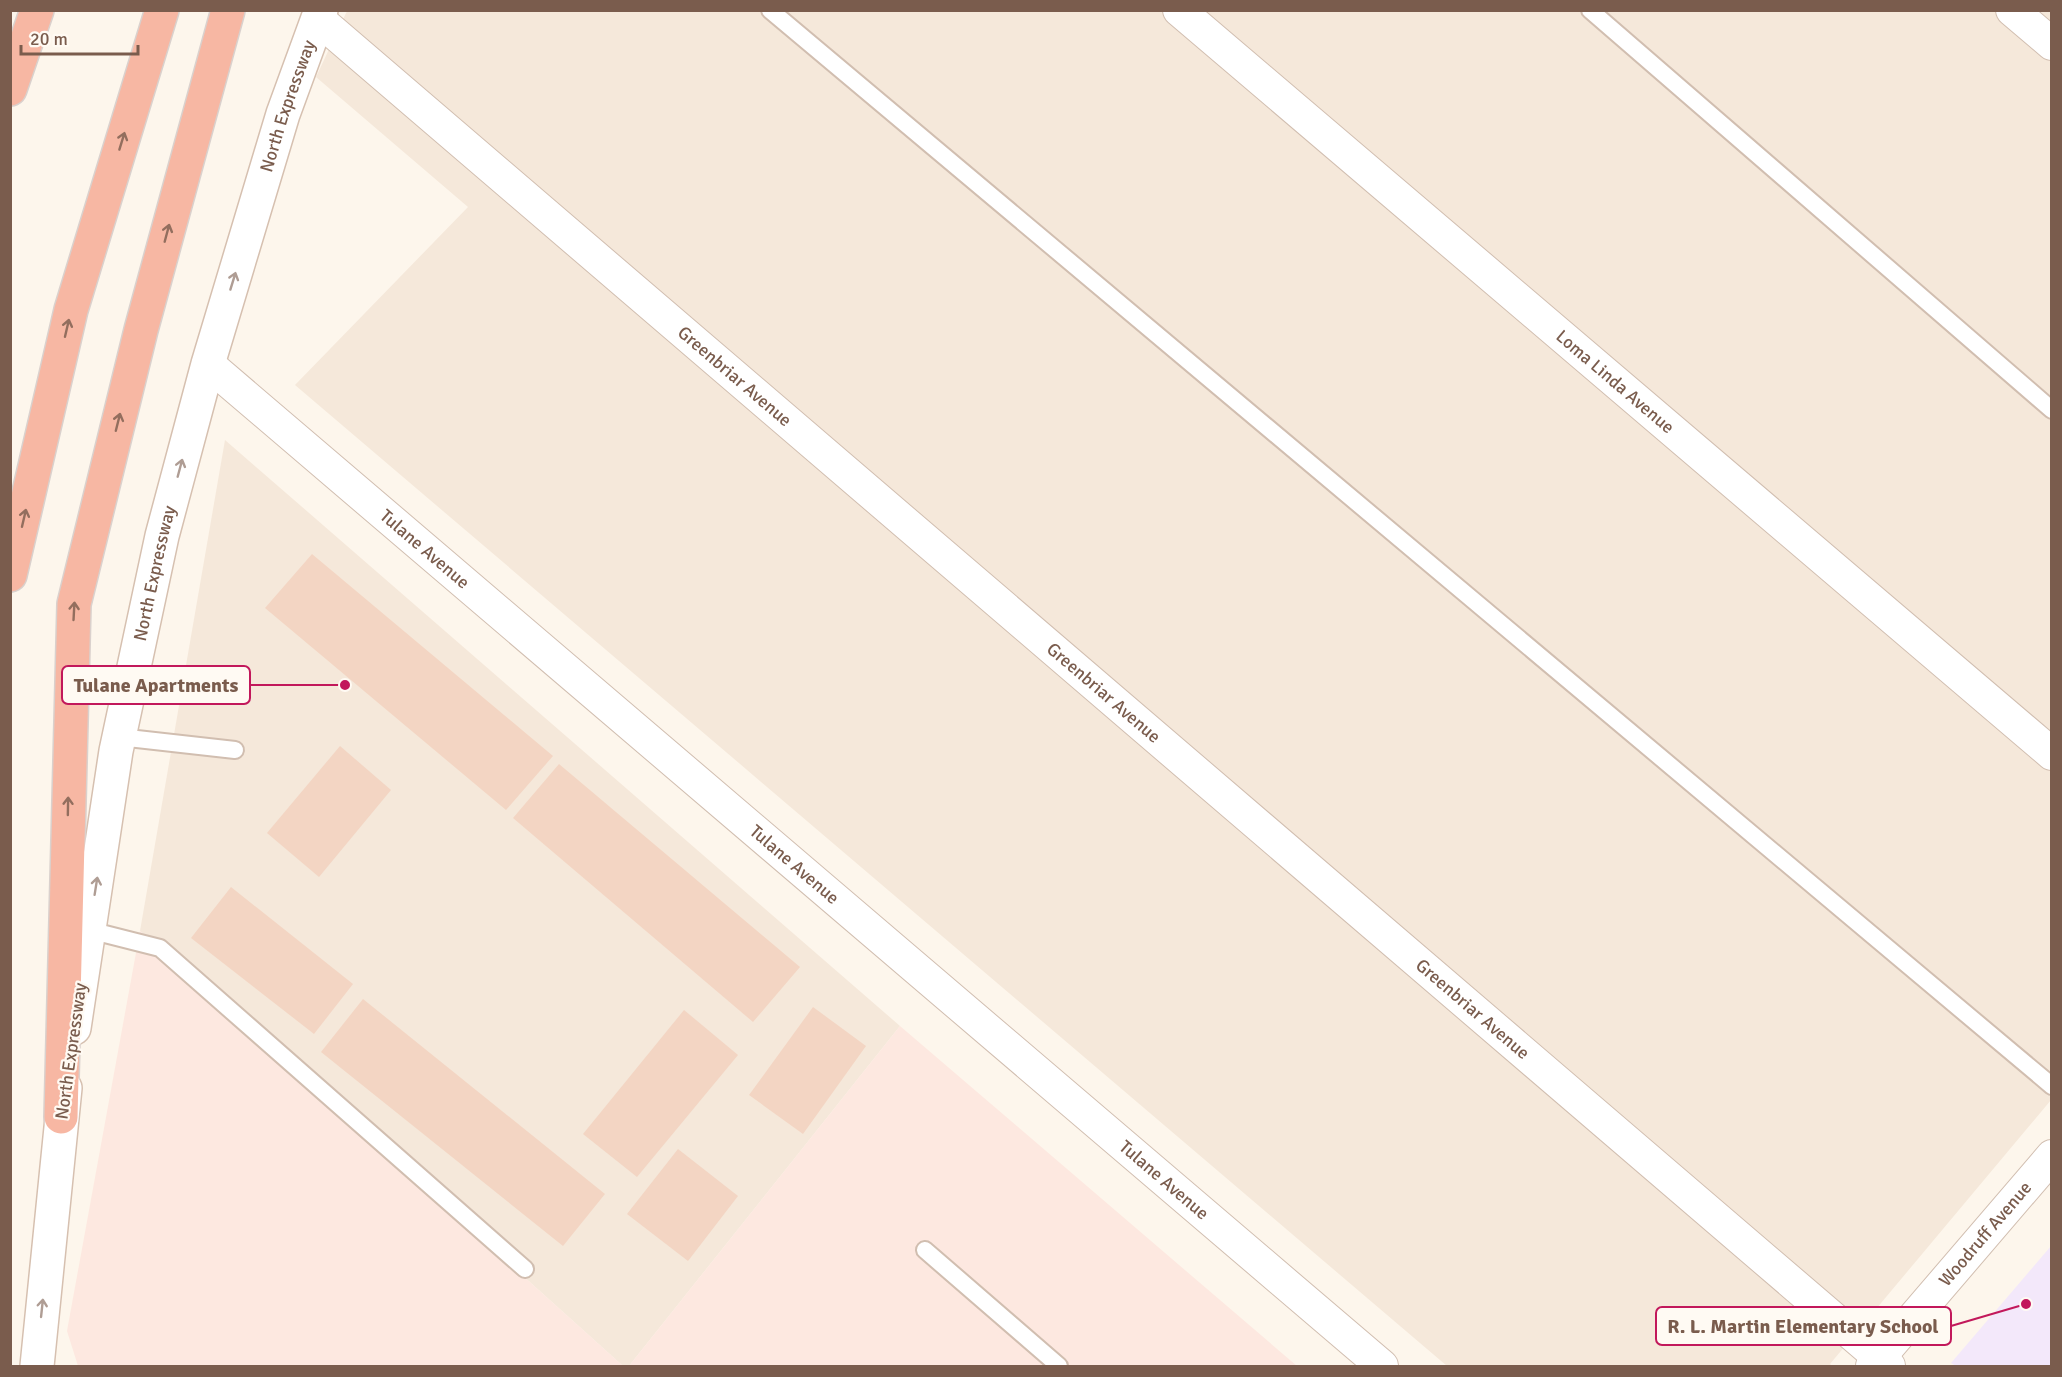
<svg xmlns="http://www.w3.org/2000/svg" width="2062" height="1377" viewBox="0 0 2062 1377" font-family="Signika,sans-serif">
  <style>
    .residential { fill: #f5e8da }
    .commercial { fill: #fde8e0 }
    .education { fill: #f3e8fa }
    .building { fill: #f3d5c3 }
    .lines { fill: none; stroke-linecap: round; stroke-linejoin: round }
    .lane-casing { stroke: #d1beb0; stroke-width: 20 }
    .street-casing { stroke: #d1beb0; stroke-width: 34 }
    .secondary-casing { stroke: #d6c0b0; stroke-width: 36 }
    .highway-casing { stroke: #dad1cd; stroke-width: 36 }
    .lane { stroke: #fff; stroke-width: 16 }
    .street { stroke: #fff; stroke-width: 32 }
    .secondary { stroke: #fff; stroke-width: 33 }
    .highway { stroke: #f7b7a3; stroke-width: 33 }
    .oneway { stroke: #936e5e }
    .oneway2 { stroke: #af9d94 }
    .labels { text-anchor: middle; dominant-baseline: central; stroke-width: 4.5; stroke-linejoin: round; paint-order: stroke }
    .street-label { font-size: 18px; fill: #7a5c4d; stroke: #fffaf3 }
    .leader { fill: none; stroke: #c2185b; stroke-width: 2 }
    .callout-dot { fill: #c2185b; stroke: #fffaf3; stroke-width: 2 }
    .callout { fill: #fffaf3; stroke: #c2185b; stroke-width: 2 }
    .callout-label { font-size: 20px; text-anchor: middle; font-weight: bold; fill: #7a5c4d }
  </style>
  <rect width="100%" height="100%" fill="#fdf6ec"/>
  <g class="residential">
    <path d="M347,11H2051V1100L1830,1364L1832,1366H1447L295,385L468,207L316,77Z"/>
    <path d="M225,440L900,1026L629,1366H623L140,931Z"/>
  </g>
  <g class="commercial">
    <path d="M140,931L623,1366H78L67,1331Z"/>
    <path d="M900,1026L1297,1366H629Z"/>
  </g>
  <path class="education" d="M2051,1246V1366H1956L1951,1363Z"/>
  <g class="building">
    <path d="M312,554L553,756L506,810L265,608Z"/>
    <path d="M340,746L391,790L319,877L267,833Z"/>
    <path d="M559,764L800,967L753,1022L513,818Z"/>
    <path d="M231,887L353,984L314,1034L191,938Z"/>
    <path d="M363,999L605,1194L563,1246L321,1052Z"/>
    <path d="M813,1007L866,1046L803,1134L749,1095Z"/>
    <path d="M684,1010L738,1055L637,1177L583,1134Z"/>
    <path d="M678,1149L738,1196L688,1261L627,1214Z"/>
  </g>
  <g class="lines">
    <defs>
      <g id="lane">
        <path d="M770,10L2052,1086"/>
        <path d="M1590,10L2052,410"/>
        <path d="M119,737L235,750"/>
        <path d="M89,930L160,948L525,1269"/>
        <path d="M925,1250L1059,1366"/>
      </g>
      <g id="street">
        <path id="s1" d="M1179,10L2052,754"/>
        <path d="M2012,10L2052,44"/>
        <path id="s2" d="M318,19L1889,1366"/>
        <path id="s3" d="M208,364L1382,1366"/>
        <path id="s4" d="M1872,1366L2052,1156"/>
      </g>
      <g id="secondary">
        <path id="s5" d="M74,1028L116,751L162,536L208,364L283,114L321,10"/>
        <path d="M37,1366L65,1088"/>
      </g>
      <g id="highway">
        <path d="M10,89L37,10"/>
        <path d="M10,575L71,310L162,10"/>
        <path d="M61,1117L74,604L141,330L228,10"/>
      </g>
    </defs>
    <use href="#lane" class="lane-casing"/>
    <use href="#street" class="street-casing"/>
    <use href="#secondary" class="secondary-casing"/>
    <use href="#highway" class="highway-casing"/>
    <use href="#lane" class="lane"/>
    <use href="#street" class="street"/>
    <use href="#secondary" class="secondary"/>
    <use href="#highway" class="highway"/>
  </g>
  <defs><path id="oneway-shaft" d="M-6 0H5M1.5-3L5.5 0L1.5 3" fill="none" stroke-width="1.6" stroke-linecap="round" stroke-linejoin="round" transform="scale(1.5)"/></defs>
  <g class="oneway">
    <use href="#oneway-shaft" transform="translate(122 141) rotate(-73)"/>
    <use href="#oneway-shaft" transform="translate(167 233) rotate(-75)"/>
    <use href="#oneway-shaft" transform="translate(67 328) rotate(-77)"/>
    <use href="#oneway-shaft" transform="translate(118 422) rotate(-76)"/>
    <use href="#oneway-shaft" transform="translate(24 518) rotate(-77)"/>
    <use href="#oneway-shaft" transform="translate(74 611) rotate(-87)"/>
    <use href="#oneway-shaft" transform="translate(68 806) rotate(-89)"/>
  </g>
  <g class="oneway2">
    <use href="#oneway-shaft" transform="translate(233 281) rotate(-73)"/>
    <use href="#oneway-shaft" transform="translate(180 468) rotate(-75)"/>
    <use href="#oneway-shaft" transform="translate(96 886) rotate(-81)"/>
    <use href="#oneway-shaft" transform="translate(42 1308) rotate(-84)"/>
  </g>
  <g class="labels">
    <g class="street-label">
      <text stroke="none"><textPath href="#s5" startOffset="948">North Expressway</textPath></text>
      <text stroke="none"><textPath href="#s2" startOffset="549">Greenbriar Avenue</textPath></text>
      <text stroke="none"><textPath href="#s1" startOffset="573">Loma Linda Avenue</textPath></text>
      <text stroke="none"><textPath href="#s3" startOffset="285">Tulane Avenue</textPath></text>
      <text stroke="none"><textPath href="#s5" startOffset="462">North Expressway</textPath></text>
      <text stroke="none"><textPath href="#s2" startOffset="1035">Greenbriar Avenue</textPath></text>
      <text stroke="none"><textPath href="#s3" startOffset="771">Tulane Avenue</textPath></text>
      <text stroke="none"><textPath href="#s2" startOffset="1521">Greenbriar Avenue</textPath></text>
      <text transform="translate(71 1051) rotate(-82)">North Expressway</text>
      <text stroke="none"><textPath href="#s3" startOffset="1257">Tulane Avenue</textPath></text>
      <text stroke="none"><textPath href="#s4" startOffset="174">Woodruff Avenue</textPath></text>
    </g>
  </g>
  <path class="leader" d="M345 685L250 685M2026 1304L1951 1326"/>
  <g class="callout-dot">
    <circle cx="345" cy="685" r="6"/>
    <circle cx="2026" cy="1304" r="6"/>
  </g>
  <g class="callout">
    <rect x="62" y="666" width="188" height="38" rx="6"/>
    <rect x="1656" y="1307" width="295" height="38" rx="6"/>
  </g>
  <g class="callout-label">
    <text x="156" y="692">Tulane Apartments</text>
    <text x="1803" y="1333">R. L. Martin Elementary School</text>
  </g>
  <rect width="2062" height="1377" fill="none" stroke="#7a5c4d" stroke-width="24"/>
  <path d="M21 45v9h117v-9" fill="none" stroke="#7a5c4d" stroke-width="3"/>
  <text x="30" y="45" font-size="18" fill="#7a5c4d" stroke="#fffaf3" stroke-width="4.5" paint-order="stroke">20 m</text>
</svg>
